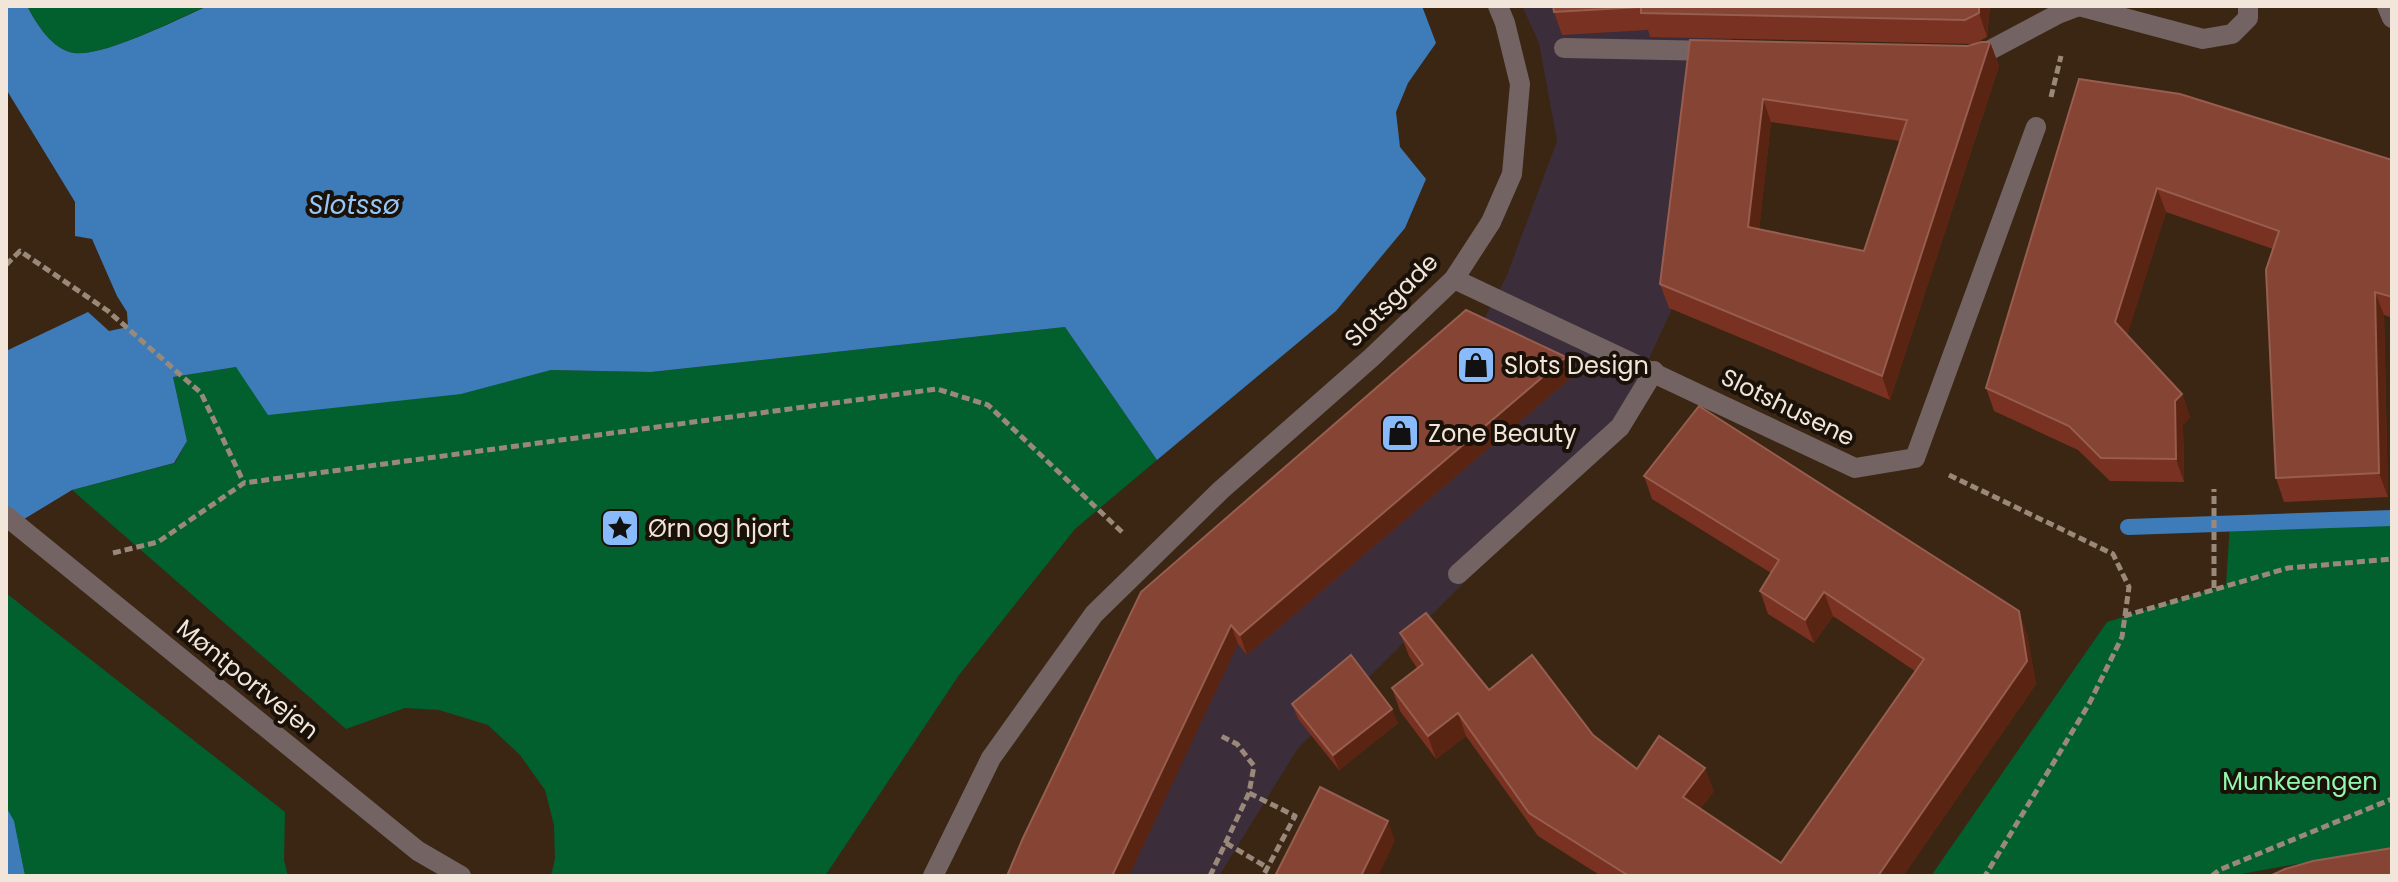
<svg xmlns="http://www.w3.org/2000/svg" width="2398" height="882" viewBox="0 0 2398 882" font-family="Poppins,sans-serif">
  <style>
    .commercial { fill: #3b2d3a }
    .green { fill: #01602d }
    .water { fill: #3d7cb8 }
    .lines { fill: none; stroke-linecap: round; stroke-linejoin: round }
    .stream { stroke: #3d7cb8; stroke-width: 16 }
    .path { stroke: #9a897a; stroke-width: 5; stroke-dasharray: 8 4; stroke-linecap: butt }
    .minor { stroke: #736463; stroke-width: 20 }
    .wall { fill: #793121; fill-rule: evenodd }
    .shaded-wall { fill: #5a2413 }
    .building { fill: #864435; stroke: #975d4e; stroke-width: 2; fill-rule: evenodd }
    .labels { text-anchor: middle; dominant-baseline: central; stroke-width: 8; stroke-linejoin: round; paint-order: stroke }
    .street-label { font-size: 24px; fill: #f2e5d9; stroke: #1a1109 }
    .poi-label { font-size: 24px; fill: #f2e5d9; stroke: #1a1109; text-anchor: start }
    .park-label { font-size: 24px; fill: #90f9ad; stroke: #1a1109 }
    .water-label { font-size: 26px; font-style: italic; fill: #96c7f7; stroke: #1a1109 }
  </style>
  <rect width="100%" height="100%" fill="#3a2613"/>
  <path class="commercial" d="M1522,6H1725L1754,132L1615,432L1298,748L1219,876H1010L1470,346L1507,275L1557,141L1539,43Z"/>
  <g class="green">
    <path d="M27,6H207C177,19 104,57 74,53C52,50 36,23 27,6Z"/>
    <path d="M1065,327L1157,460L1075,529L959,675L825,876H551L555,858L554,825L545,790L520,755L488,725L439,710L405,708L346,729L72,490L175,463L187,441L173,377L236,367L460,394L551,370L651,372Z"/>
    <path d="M2392,518V847L2230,876H1931L2107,622L2226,585L2230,524Z"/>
    <path d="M6,593L285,812L284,860L288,876H6Z"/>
  </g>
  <g class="water">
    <path d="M6,6H27C36,23 52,50 74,53C104,57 178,19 208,6H1422L1436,43L1408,83L1396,112L1400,147L1426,179L1405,228L1336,311L1157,460L1065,327L651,372L551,370L461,394L268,415L236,367L173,377L187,441L174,463L72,490L6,530V351L88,312L109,331L128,327L127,312L117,296L92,239L75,236V202L6,89Z"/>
    <path d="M6,807L14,821L25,876H6Z"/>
  </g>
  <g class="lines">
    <path class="stream" d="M2128,527L2392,518"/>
    <g class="path">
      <path d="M2051,97L2061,56"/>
      <path d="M6,265L20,251L108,311L201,393L244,483"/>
      <path d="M1949,475L2113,554L2129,587L2122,637L2089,704L1985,876"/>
      <path d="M113,553L158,542L244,483L937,389L988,405L1123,533"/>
      <path d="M2214,588V489"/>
      <path d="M2124,616L2288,568L2392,559"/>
      <path d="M1249,793L1295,816L1263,876"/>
      <path d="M1226,843L1268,868"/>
      <path d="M1210,876L1249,793L1254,766L1237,744L1219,735"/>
      <path d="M2212,876L2219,870L2392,799"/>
    </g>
    <g class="minor">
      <path d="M2387,6L2392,18"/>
      <path d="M1564,48L1716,51"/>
      <path d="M1968,57H1977L2058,14L2079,6L2203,39L2232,34L2248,18V6"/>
      <path d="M1454,279L1855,468L1915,458L2036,127"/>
      <path d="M6,516L418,851L461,876"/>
      <path d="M1458,574L1620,427L1654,371"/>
      <path d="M933,876L991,758L1094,614L1221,490L1371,358L1454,279L1491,222L1512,174L1520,84L1505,23L1498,6"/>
    </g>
  </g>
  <g class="wall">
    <path d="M1553,6H1990L1987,37L1974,44L1650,37L1648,30L1562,35L1554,12Z"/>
    <path d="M1690,40L1968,46L1990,42L1999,66L1890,400L1669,308L1660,284ZM1771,122L1900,141L1864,251L1759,229Z"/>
    <path d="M2079,79L2392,160V318L2384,315L2388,497L2284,502L2276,478L2273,249L2166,212L2127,335L2182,394L2190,417L2183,425L2184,482L2110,481L2078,450L1994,411L1986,388Z"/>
    <path d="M1566,357L1573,376L1247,655L1238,644L1141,592Z"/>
    <path d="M1644,476L2027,634L2036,684L1903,876H1601L1538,836L1466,736L1436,759L1400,711L1392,688L1417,668L1409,656L1400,633L1489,690L1593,735L1637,769L1714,791L1700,809L1781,863L1915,671L1833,616L1814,643L1768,614L1760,591L1771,573L1652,499Z"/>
    <path d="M1292,704L1398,723L1339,770L1298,719Z"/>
  </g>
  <g class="shaded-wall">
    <path d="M1979,6H1990L1987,37L1979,13Z"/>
    <path d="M1990,42L1999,66L1890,400L1882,376Z"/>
    <path d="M1763,99L1771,122L1757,251L1748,227Z"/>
    <path d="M2157,188L2166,212L2124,346L2115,322Z"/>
    <path d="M2375,292L2384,315L2388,497L2379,473Z"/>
    <path d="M1566,357L1573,376L1247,655L1240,635Z"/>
    <path d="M2182,394L2190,417L2183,425L2184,482L2176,459L2175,401Z"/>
    <path d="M1824,592L1833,616L1814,643L1805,620Z"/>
    <path d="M2019,611L2027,634L2036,684L1903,876H1878Z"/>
    <path d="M1231,625L1238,644L1129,876H1112Z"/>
    <path d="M1392,709L1398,723L1339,770L1333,755Z"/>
    <path d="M1458,713L1466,736L1436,759L1428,736Z"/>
    <path d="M1705,768L1714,791L1692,820L1683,797Z"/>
    <path d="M1388,821L1395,841L1378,876H1361Z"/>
  </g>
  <g class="building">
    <path d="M1553,6H1979V13L1965,20L1641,13V7L1554,12Z"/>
    <path d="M1690,40L1968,46L1981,42H1990L1882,376L1660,284ZM1763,99L1907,120L1864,251L1748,227Z"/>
    <path d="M2079,79L2180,94L2392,160V297L2375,292L2379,473L2276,478L2266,270L2279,231L2157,188L2115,322L2182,394L2175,401L2176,459L2101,458L2069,426L1986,388Z"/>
    <path d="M1466,310L1566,357L1240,635L1231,625L1112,876H1007L1023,838L1141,592Z"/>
    <path d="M1699,406L2019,611L2027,661L1878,876H1629L1529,813L1458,713L1428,736L1392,688L1423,664L1400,633L1426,613L1489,690L1532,655L1593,735L1637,769L1659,736L1705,768L1683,797L1781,863L1924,659L1824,592L1805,620L1760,591L1779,560L1644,476Z"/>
    <path d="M1351,655L1392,709L1333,755L1292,704Z"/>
    <path d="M1320,787L1388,821L1361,876H1275Z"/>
    <path d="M2392,848V876H2270L2285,869L2313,861Z"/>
  </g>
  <defs>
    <symbol id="shop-square" viewBox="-11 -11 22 22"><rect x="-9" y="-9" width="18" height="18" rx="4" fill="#88bafc" stroke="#1a1109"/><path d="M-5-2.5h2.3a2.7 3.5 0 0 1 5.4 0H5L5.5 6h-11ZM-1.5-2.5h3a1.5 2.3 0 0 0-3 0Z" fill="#111"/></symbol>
    <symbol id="sight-square" viewBox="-11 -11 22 22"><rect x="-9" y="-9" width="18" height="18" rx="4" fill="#88bafc" stroke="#1a1109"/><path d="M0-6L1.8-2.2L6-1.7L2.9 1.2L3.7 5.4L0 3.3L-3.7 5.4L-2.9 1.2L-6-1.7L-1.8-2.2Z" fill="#111"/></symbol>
  </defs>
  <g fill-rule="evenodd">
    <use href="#shop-square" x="1454" y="343" width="44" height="44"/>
    <use href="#shop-square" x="1378" y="411" width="44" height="44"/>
    <use href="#sight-square" x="598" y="506" width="44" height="44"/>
  </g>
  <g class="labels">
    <g class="street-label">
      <text transform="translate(1391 300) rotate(-45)">Slotsgade</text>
      <text transform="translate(1788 407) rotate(26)">Slotshusene</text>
      <text transform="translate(248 679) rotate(39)">Møntportvejen</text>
    </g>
    <g class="poi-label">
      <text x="1504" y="365">Slots Design</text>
      <text x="1428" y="433">Zone Beauty</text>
      <text x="648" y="528">Ørn og hjort</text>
    </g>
    <g class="park-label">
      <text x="2300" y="781">Munkeengen</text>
    </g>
    <g class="water-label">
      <text x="354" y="205">Slotssø</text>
    </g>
  </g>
  <rect width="2398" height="882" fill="none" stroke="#f2e5d9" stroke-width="16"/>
</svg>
